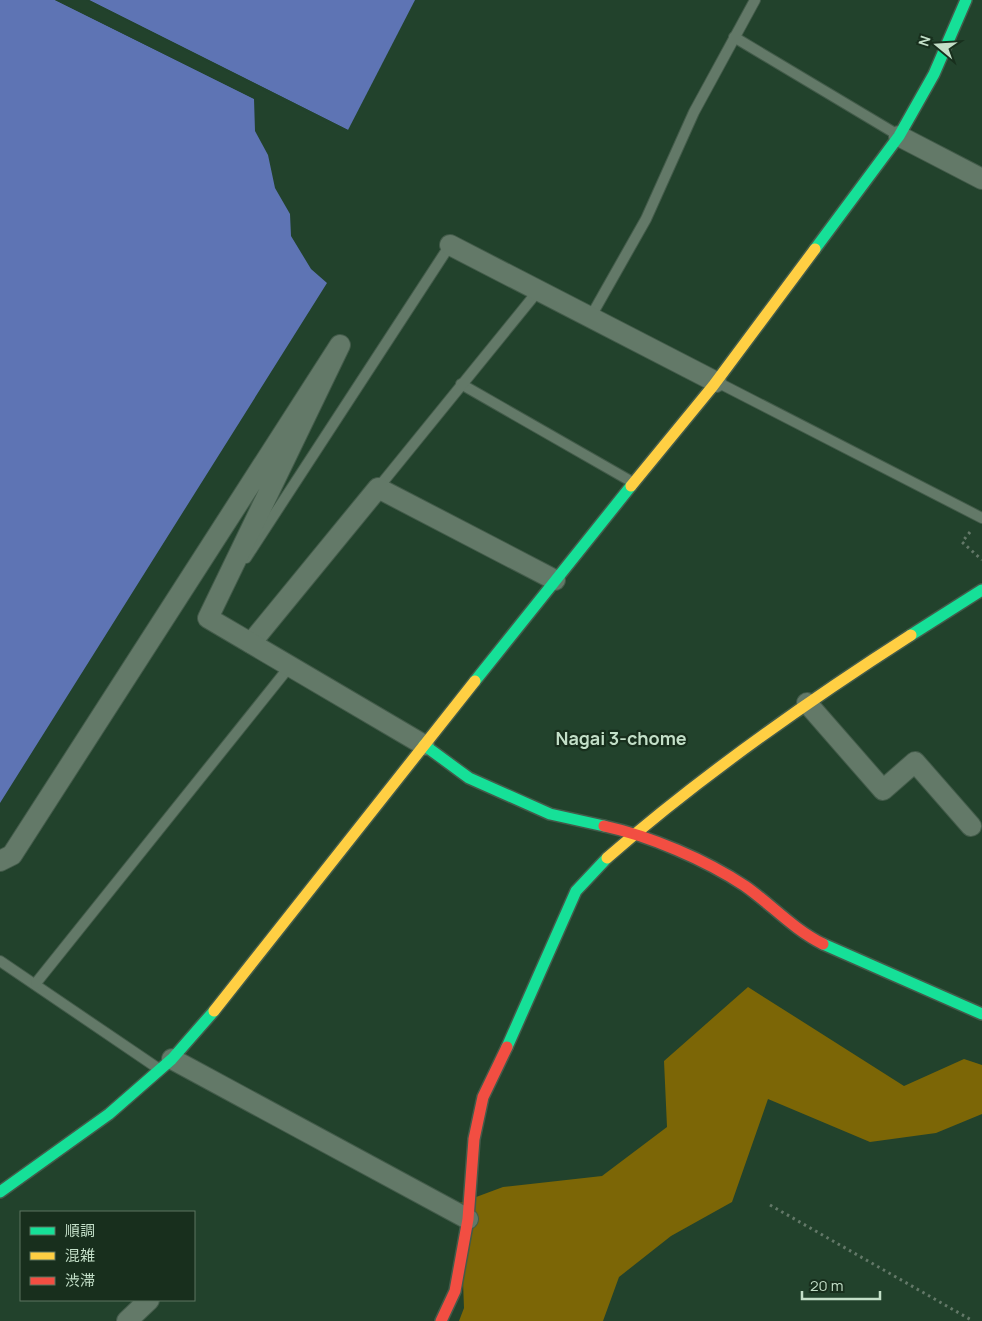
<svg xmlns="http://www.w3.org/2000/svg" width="982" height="1321" viewBox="0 0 982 1321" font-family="Manrope,'Noto Sans JP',sans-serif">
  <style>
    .forest { fill: #7c6606 }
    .water { fill: #5e74b4 }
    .pier { fill: #22422c }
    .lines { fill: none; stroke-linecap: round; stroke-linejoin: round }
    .lane-casing { stroke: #435b4a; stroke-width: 12 }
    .street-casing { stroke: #435b4a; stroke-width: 22 }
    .fast-casing { stroke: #435b4a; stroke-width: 14 }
    .slow-casing { stroke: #435b4a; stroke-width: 14 }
    .jam-casing { stroke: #435b4a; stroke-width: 14 }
    .path { stroke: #637868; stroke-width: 3; stroke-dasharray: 2.5 4; stroke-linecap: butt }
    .lane { stroke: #637968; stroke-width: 10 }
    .street { stroke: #637968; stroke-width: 20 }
    .fast { stroke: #16e098; stroke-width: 11 }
    .slow { stroke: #ffcf43; stroke-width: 11 }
    .jam { stroke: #f24e42; stroke-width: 11 }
    .labels { text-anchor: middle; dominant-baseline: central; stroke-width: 4.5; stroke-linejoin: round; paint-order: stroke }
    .neighbourhood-label { font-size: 18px; font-weight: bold; fill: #c3dfc8; stroke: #182f1d }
  </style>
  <rect width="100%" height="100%" fill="#22422c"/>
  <path class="forest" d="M748,987L904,1086L964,1059L982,1065V1114L936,1133L870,1142L768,1099L732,1202L671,1236L619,1277L603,1321H459L464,1308L460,1203L503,1187L602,1176L667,1127L664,1061Z"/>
  <g class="water">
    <path d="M0,0H55L254,99L255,131L268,155L275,188L290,214L291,236L311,269L327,283L0,803Z"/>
    <path d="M89,0H415L348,130Z"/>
  </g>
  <g class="pier">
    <path d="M55,0H61L255,97L257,100Z"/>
    <path d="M86,0H89L350,131L347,132Z"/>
  </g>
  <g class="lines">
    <defs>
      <g id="lane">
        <path d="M734,37L898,135"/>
        <path d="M590,318L646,219L694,112L755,0"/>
        <path d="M717,382L982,518"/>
        <path d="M461,384L634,483"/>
        <path d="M378,488L538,291"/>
        <path d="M246,558L450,245"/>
        <path d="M0,961L159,1069"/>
        <path d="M36,983L290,666"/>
      </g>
      <g id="street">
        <path d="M899,136L982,179"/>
        <path d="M450,245L716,382"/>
        <path d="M251,643L378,488L555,580"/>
        <path d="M807,703L883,790L915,762L971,826"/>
        <path d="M0,861L12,855L340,345L208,618L424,745"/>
        <path d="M172,1059L468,1219"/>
        <path d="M127,1321L149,1300"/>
      </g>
      <g id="fast">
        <path d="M815,249L899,136L934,74L966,0"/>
        <path d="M911,635L982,590"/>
        <path d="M475,681L631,486"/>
        <path d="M424,745L469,778L550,814L604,826"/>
        <path d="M823,944L982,1014"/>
        <path d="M507,1047L576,891L607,858"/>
        <path d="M0,1192L109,1114L172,1059L214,1011"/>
      </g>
      <g id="slow">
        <path d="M631,486L713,386L815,249"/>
        <path d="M607,858C702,775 805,703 911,635"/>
        <path d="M214,1011L475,681"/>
      </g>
      <g id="jam">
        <path d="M604,826C650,836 706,860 745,886C772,905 793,929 823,944"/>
        <path d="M441,1321L455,1291L468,1219L474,1139L483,1097L507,1047"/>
      </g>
    </defs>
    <use href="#lane" class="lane-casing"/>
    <use href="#street" class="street-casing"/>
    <use href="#fast" class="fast-casing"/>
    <use href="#slow" class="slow-casing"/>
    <use href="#jam" class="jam-casing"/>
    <g class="path">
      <path d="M970,532L962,542L982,560"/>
      <path d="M770,1205L973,1321"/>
    </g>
    <use href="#lane" class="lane"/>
    <use href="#street" class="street"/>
    <use href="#fast" class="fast"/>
    <use href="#slow" class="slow"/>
    <use href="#jam" class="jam"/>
  </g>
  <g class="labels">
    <g class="neighbourhood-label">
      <text x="621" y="738">Nagai 3-chome</text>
    </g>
  </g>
  <rect x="20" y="1211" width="175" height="90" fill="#182f1d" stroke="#5c7561"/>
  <rect x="30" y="1227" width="25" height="8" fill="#16e098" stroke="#5c7561"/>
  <text x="65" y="1236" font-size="15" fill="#c3dfc8">順調</text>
  <rect x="30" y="1252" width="25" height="8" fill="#ffcf43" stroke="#5c7561"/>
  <text x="65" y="1261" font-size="15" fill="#c3dfc8">混雑</text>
  <rect x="30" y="1277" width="25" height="8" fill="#f24e42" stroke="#5c7561"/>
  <text x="65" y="1286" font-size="15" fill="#c3dfc8">渋滞</text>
  <g transform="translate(937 45) rotate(288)" stroke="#182f1d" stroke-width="4" paint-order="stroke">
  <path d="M0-4L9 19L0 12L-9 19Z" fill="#c3dfc8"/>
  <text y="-8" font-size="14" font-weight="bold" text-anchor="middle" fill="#c3dfc8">N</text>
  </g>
  <path d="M802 1291v8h78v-8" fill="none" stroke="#c3dfc8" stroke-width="2.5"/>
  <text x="810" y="1291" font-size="15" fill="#c3dfc8" stroke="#182f1d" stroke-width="4" paint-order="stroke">20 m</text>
</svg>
